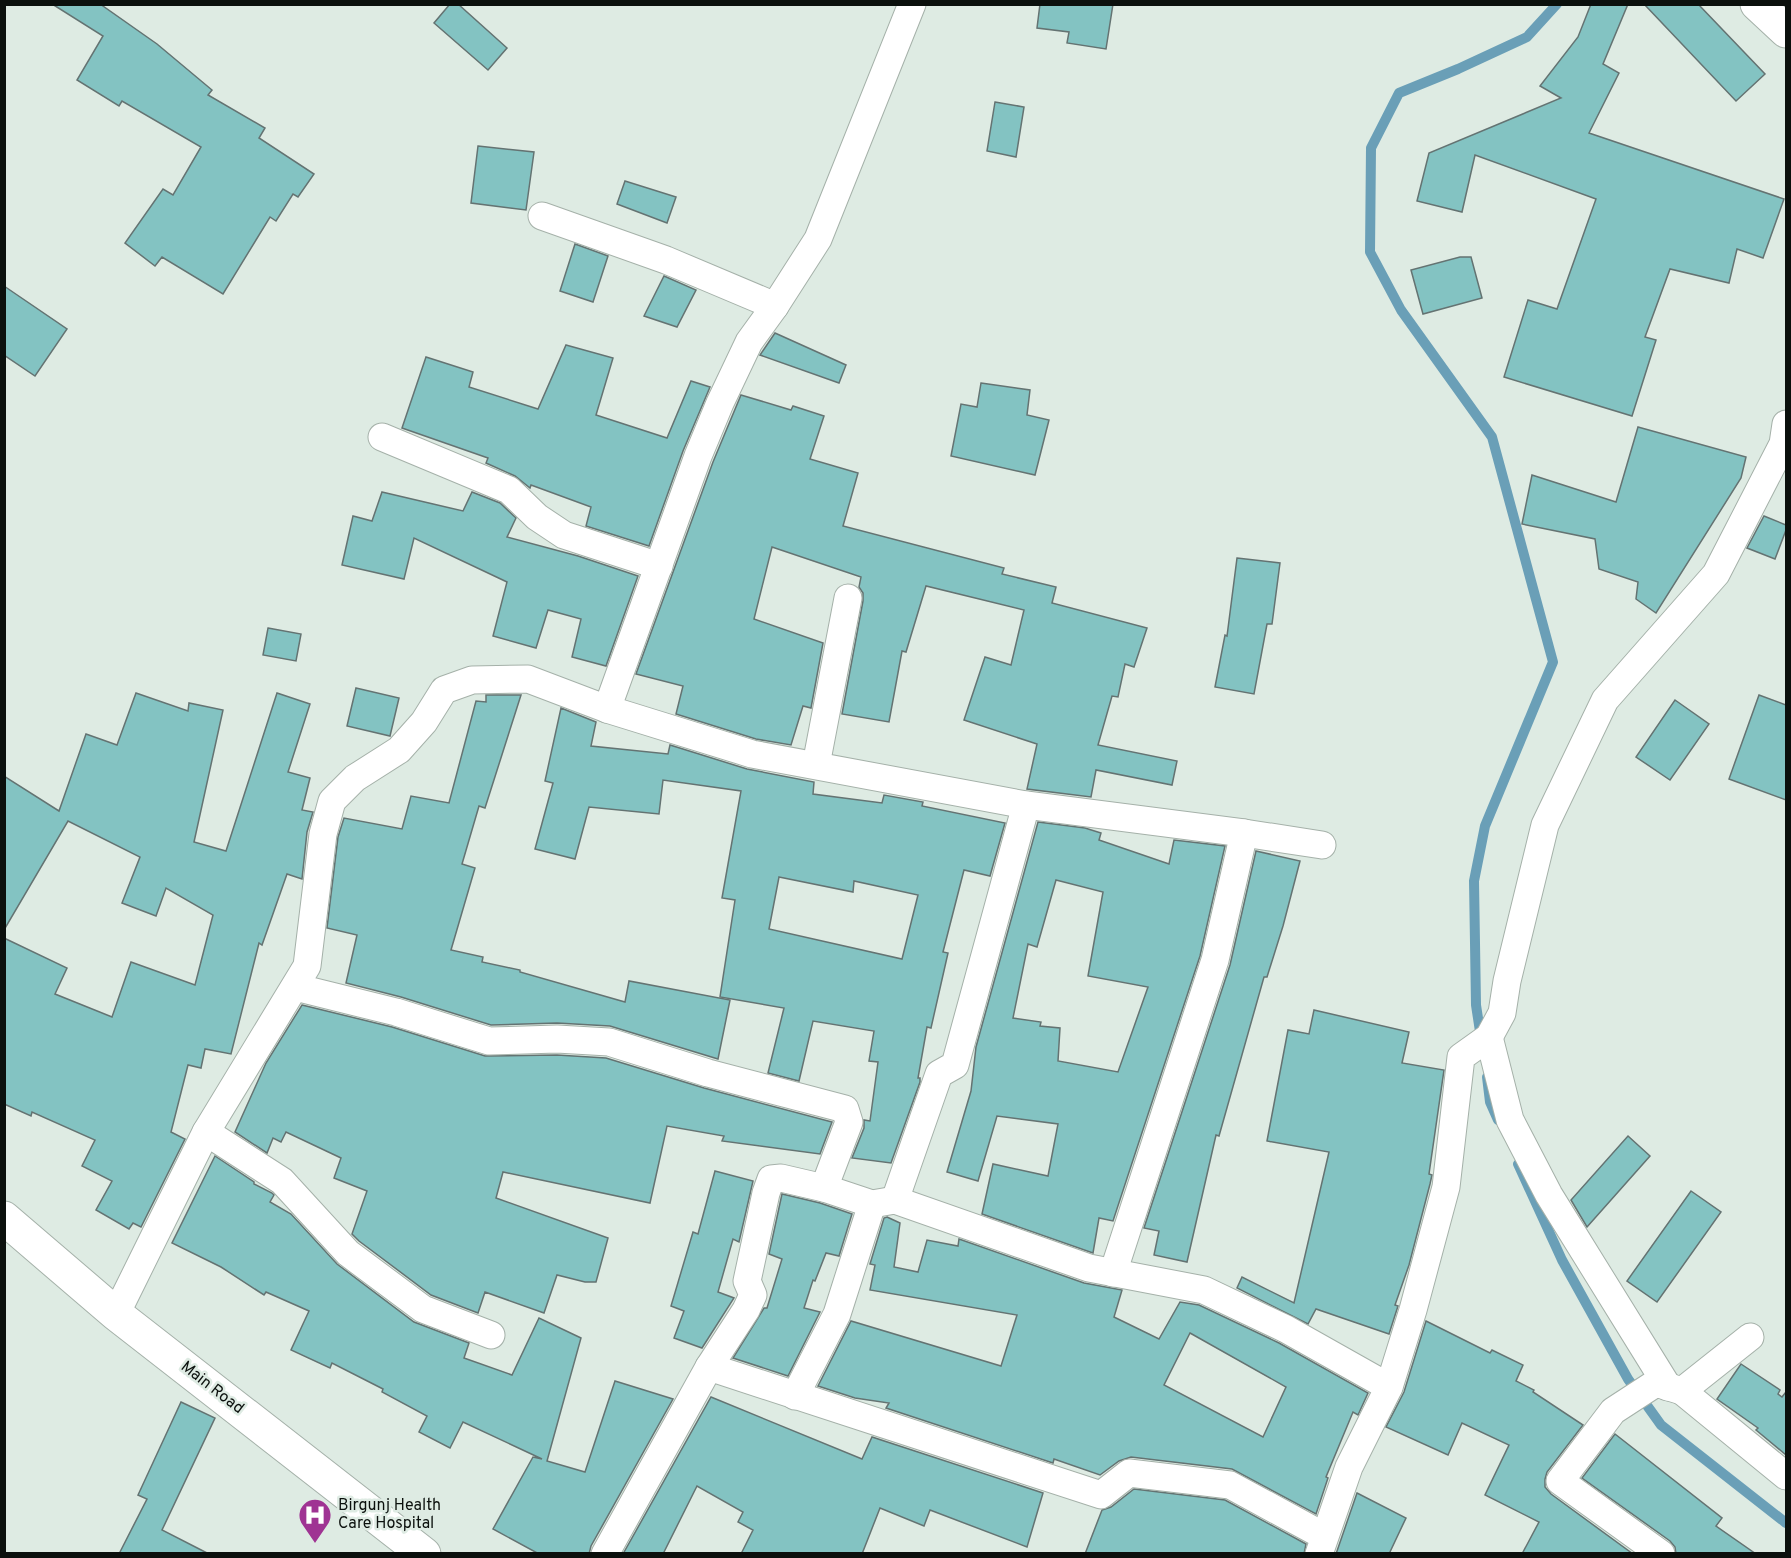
<svg xmlns="http://www.w3.org/2000/svg" width="1791" height="1558" viewBox="0 0 1791 1558" font-family="Overpass,sans-serif">
  <style>
    .lines { fill: none; stroke-linecap: round; stroke-linejoin: round }
    .stream { stroke: #6a9fb7; stroke-width: 10 }
    .building { fill: #83c3c2; stroke: #647372; stroke-width: 1.5; fill-rule: evenodd }
    .minor-casing { stroke: #a5b1a9; stroke-width: 29 }
    .tertiary-casing { stroke: #a5b1a9; stroke-width: 35 }
    .primary-casing { stroke: #a5b1a9; stroke-width: 35 }
    .minor { stroke: #fff; stroke-width: 27 }
    .tertiary { stroke: #fff; stroke-width: 33 }
    .primary { stroke: #fff; stroke-width: 33 }
    .labels { text-anchor: middle; dominant-baseline: central; stroke-width: 5; stroke-linejoin: round; paint-order: stroke }
    .street-label { font-size: 16px; fill: #0b100d; stroke: #deebe3 }
    .poi-label { font-size: 16px; fill: #0b100d; stroke: #deebe3; text-anchor: start }
  </style>
  <rect width="100%" height="100%" fill="#deebe3"/>
  <g class="lines">
    <g class="stream">
      <path d="M1481,1038L1476,1005L1474,881L1485,826L1553,662L1492,437L1401,310L1370,252L1371,148L1399,93L1458,69L1527,37L1557,4"/>
      <path d="M1487,1077L1490,1102L1498,1120"/>
      <path d="M1518,1164L1562,1260L1628,1379L1661,1425L1786,1523"/>
    </g>
  </g>
  <g class="building">
    <path d="M52,4H100L157,44L212,90L208,95L265,128L259,138L314,174L298,197L293,194L276,221L270,217L223,294L162,257L155,266L125,243L163,189L173,195L201,147L122,101L119,106L77,80L103,36Z"/>
    <path d="M450,4H458L507,48L488,70L434,23Z"/>
    <path d="M1040,4H1113L1106,49L1067,43L1069,32L1037,28Z"/>
    <path d="M1591,4H1628L1603,64L1619,73L1589,133L1784,199L1763,258L1737,249L1729,283L1670,269L1645,337L1656,340L1632,416L1504,377L1528,300L1557,309L1596,199L1475,155L1462,212L1417,201L1429,153L1561,98L1540,86L1578,37Z"/>
    <path d="M1644,4H1698L1765,74L1736,101Z"/>
    <path d="M995,102L1024,107L1016,157L987,151Z"/>
    <path d="M478,146L534,152L526,210L471,203Z"/>
    <path d="M625,181L676,197L667,223L617,204Z"/>
    <path d="M575,244L608,256L593,302L560,291Z"/>
    <path d="M1460,257H1471L1482,298L1423,314L1411,270Z"/>
    <path d="M664,276L696,290L677,327L644,316Z"/>
    <path d="M4,286L67,329L35,376L4,355Z"/>
    <path d="M775,333L846,365L839,383L760,355Z"/>
    <path d="M566,345L613,358L596,415L667,438L691,381L710,387L683,451L649,546L586,526L591,507L531,485L530,488L515,476L486,463L488,458L402,428L426,357L473,372L469,387L538,409Z"/>
    <path d="M981,383L1030,390L1027,415L1049,420L1035,475L951,456L961,404L977,407Z"/>
    <path d="M741,395L791,410L793,406L824,416L810,459L858,473L843,526L1004,568L1002,574L1056,587L1052,603L1147,628L1134,667L1125,664L1118,697L1112,696L1098,745L1177,761L1172,785L1096,770L1091,797L1027,789L1037,744L964,720L985,657L1011,665L1024,610L926,586L906,652L902,651L889,722L842,714L863,601V593L859,587L861,577L772,547L754,619L823,643L811,708L803,706L791,745L756,739L676,714L683,686L636,674L713,462Z"/>
    <path d="M1638,427L1746,457L1741,478L1656,613L1636,599L1638,582L1599,569L1595,539L1522,524L1532,475L1616,502Z"/>
    <path d="M382,492L463,511L472,492L500,503L516,518L507,537L578,556L638,576L606,666L572,657L581,619L548,610L536,648L493,636L507,582L414,538L404,579L342,565L353,516L372,521Z"/>
    <path d="M1764,516L1786,525V530L1775,559L1747,548Z"/>
    <path d="M1237,558L1280,563L1272,624H1267L1254,694L1215,687L1225,635L1227,636Z"/>
    <path d="M268,628L301,634L296,661L263,655Z"/>
    <path d="M356,688L399,698L390,736L347,726Z"/>
    <path d="M136,693L188,711L189,703L223,710L194,842L226,851L277,693L310,704L288,772L310,778L302,810L313,812L307,832L302,879L287,874L262,945L259,943L231,1054L205,1049L201,1068L188,1065L171,1132L185,1139L141,1227L133,1223L129,1229L96,1210L112,1181L82,1166L95,1140L32,1112L31,1116L4,1104V938L67,968L55,994L112,1017L131,962L195,985L213,915L166,888L156,916L122,903L140,857L68,821L4,930V776L59,811L86,734L117,745Z"/>
    <path d="M486,695H521L485,808L479,806L462,864L475,868L451,950L483,957L482,962L520,970V972L625,1002L629,981L730,1000L718,1059L610,1026L557,1023L491,1025L401,997L346,983L357,935L327,928L338,837L344,818L402,829L411,796L449,803L476,701L486,702Z"/>
    <path d="M1759,695L1786,705V800L1729,779Z"/>
    <path d="M1675,700L1709,724L1670,780L1636,757Z"/>
    <path d="M561,708L596,722L591,746L668,754L670,745L747,769L814,782L813,794L882,803L884,795L923,802L922,806L1005,823L990,876L964,870L943,952L948,953L931,1028L927,1027L918,1078H920V1082L891,1163L852,1158L864,1128V1120L870,1121L878,1062L869,1061L874,1031L813,1021L799,1081L768,1073L784,1008L720,997L735,900L722,898L741,791L663,780L659,814L589,807L575,859L535,849L553,783L545,781ZM779,877L853,892L854,881L918,895L902,959L769,929Z"/>
    <path d="M1038,822L1085,828L1101,833L1099,840L1169,864L1174,840L1225,846L1200,956L1113,1221L1099,1218L1093,1253L982,1214L993,1164L1048,1176L1058,1124L997,1116L978,1181L947,1172L971,1091L976,1047ZM1056,880L1103,892L1088,976L1148,987L1118,1072L1058,1061L1060,1028L1040,1026L1041,1022L1013,1018L1028,944L1037,947Z"/>
    <path d="M1256,851L1300,861L1283,926L1267,977H1264L1219,1136L1216,1135L1187,1262L1154,1255L1159,1231L1144,1228L1230,965Z"/>
    <path d="M302,1005L392,1027L485,1056L557,1055L606,1058L704,1088L832,1122L820,1154L722,1141L724,1136L667,1126L650,1203L503,1172L496,1198L608,1238L596,1282H585L557,1275L544,1313L485,1292L478,1313L431,1295L359,1241L352,1234L367,1191L334,1178L341,1158L286,1132L281,1142L273,1138L267,1153L235,1132L266,1063Z"/>
    <path d="M1314,1010L1409,1032L1402,1063L1444,1070L1429,1174L1432,1175L1430,1184L1409,1265L1395,1305L1398,1306L1389,1334L1316,1309L1308,1324L1237,1288L1242,1277L1294,1303L1329,1152L1267,1141L1288,1030L1309,1034Z"/>
    <path d="M1628,1136L1650,1156L1587,1227L1571,1200Z"/>
    <path d="M215,1156L254,1182V1184L272,1193L274,1195L270,1202L291,1214L337,1264L414,1322L469,1343L464,1358L512,1375L539,1318L581,1338L547,1461L585,1472L615,1381L673,1399L591,1546L589,1554H539L493,1529L533,1457L542,1459L463,1422L450,1448L419,1432L427,1416L382,1392L383,1389L332,1363L330,1368L291,1350L309,1311L266,1292L264,1295L221,1267L172,1243Z"/>
    <path d="M715,1171L753,1181L739,1242L733,1239L718,1292L734,1298L702,1348L674,1338L684,1311L671,1306L693,1232L698,1234Z"/>
    <path d="M1691,1191L1721,1212L1657,1302L1627,1281Z"/>
    <path d="M782,1194L820,1203L852,1214L839,1256L826,1253L815,1281L813,1280L804,1308L820,1312L788,1376L733,1358L764,1308H767L782,1259L769,1254Z"/>
    <path d="M887,1217L900,1223L894,1267L918,1272L927,1240L958,1246L959,1239L1084,1283L1122,1290L1114,1317L1159,1339L1180,1302L1199,1305L1279,1343L1368,1393L1358,1415L1353,1412L1326,1477L1328,1478L1316,1514L1232,1469L1131,1457L1119,1461L1100,1475L1054,1459L1053,1463L886,1408L889,1403L855,1398L818,1386L851,1321L1001,1366L1017,1315L870,1290L875,1265L870,1264L884,1218ZM1190,1333L1286,1387L1263,1437L1164,1385Z"/>
    <path d="M1426,1321L1490,1353L1492,1350L1523,1365L1516,1381L1534,1390L1533,1392L1583,1425L1547,1472L1545,1479V1487L1551,1494L1633,1554H1522L1539,1522L1485,1495L1509,1445L1462,1423L1448,1455L1386,1427L1404,1392Z"/>
    <path d="M1741,1364L1780,1390L1778,1394L1782,1397L1786,1392V1455L1756,1430L1758,1428L1717,1399Z"/>
    <path d="M711,1397L862,1459L872,1437L1043,1493L1027,1547L930,1510L924,1526L880,1508L862,1554H741L753,1530L738,1522L743,1512L697,1486L663,1554H623Z"/>
    <path d="M181,1402L215,1418L162,1530L209,1554H119L147,1499L138,1495Z"/>
    <path d="M1615,1434L1722,1518L1716,1526L1756,1554H1676L1675,1547L1670,1541L1582,1478Z"/>
    <path d="M1134,1489L1225,1500L1306,1544L1304,1554H1085L1102,1510L1111,1507Z"/>
    <path d="M1357,1493L1406,1518L1389,1554H1336Z"/>
  </g>
  <g class="lines">
    <defs>
      <g id="minor">
        <path d="M542,216L666,260L775,306"/>
        <path d="M382,437L509,490L537,517L564,535L659,566"/>
        <path d="M607,709L698,456L720,403L749,342L775,306L818,239L912,4"/>
        <path d="M816,765L848,598"/>
        <path d="M295,987L396,1012L489,1041L557,1039L609,1042L708,1073L845,1109L849,1122L824,1188L872,1204L895,1200L1089,1268L1204,1290L1286,1329L1389,1387"/>
        <path d="M1489,1037L1510,1120L1549,1195L1668,1387"/>
        <path d="M206,1132L282,1181L348,1253L423,1309L491,1335"/>
        <path d="M895,1200L939,1074L955,1065L1026,805"/>
        <path d="M1113,1273L1215,960L1244,833"/>
        <path d="M116,1314L206,1132L307,966L323,834L332,801L355,778L399,750L424,722L444,690L472,680L528,679L607,709L752,754L1026,805L1244,833L1322,845"/>
        <path d="M709,1367L1101,1495L1129,1473L1230,1485L1324,1536"/>
        <path d="M1682,1391L1786,1476"/>
        <path d="M795,1396L837,1314L872,1204"/>
        <path d="M605,1554L709,1367L746,1310L753,1295L747,1281L766,1193L771,1179L781,1178L824,1188"/>
        <path d="M1319,1554L1349,1467L1389,1387L1413,1310L1446,1187L1461,1057L1489,1037L1502,1013L1507,981L1545,825L1605,700L1716,574L1783,444L1786,424"/>
        <path d="M1661,1554L1560,1481L1613,1411L1656,1383L1682,1391L1750,1337"/>
      </g>
      <path id="tertiary" d="M1757,4L1786,31"/>
      <path id="primary" d="M4,1218L116,1314L424,1554"/>
    </defs>
    <use href="#minor" class="minor-casing"/>
    <use href="#tertiary" class="tertiary-casing"/>
    <use href="#primary" class="primary-casing"/>
    <use href="#minor" class="minor"/>
    <use href="#tertiary" class="tertiary"/>
    <use href="#primary" class="primary"/>
  </g>
  <defs>
    <symbol id="hospital-pin" viewBox="-11 -11 22 30"><path d="M0 17L-7.5 6A9.5 9.5 0 1 1 7.5 6Z" fill="#9f3393" stroke="#deebe3"/><path d="M-5-5h3v3.5h4V-5h3V5h-3V1.5h-4V5h-3Z" fill="#fff"/></symbol>
  </defs>
  <g fill-rule="evenodd">
    <use href="#hospital-pin" x="296" y="1496" width="38" height="52"/>
  </g>
  <g class="labels">
    <g class="street-label">
      <text transform="translate(212 1388) rotate(38)">Main Road</text>
    </g>
    <g class="poi-label">
      <text x="338" y="1506">Birgunj Health<tspan x="338" dy="18">Care Hospital</tspan></text>
    </g>
  </g>
  <rect width="1791" height="1558" fill="none" stroke="#0b100d" stroke-width="12"/>
</svg>
